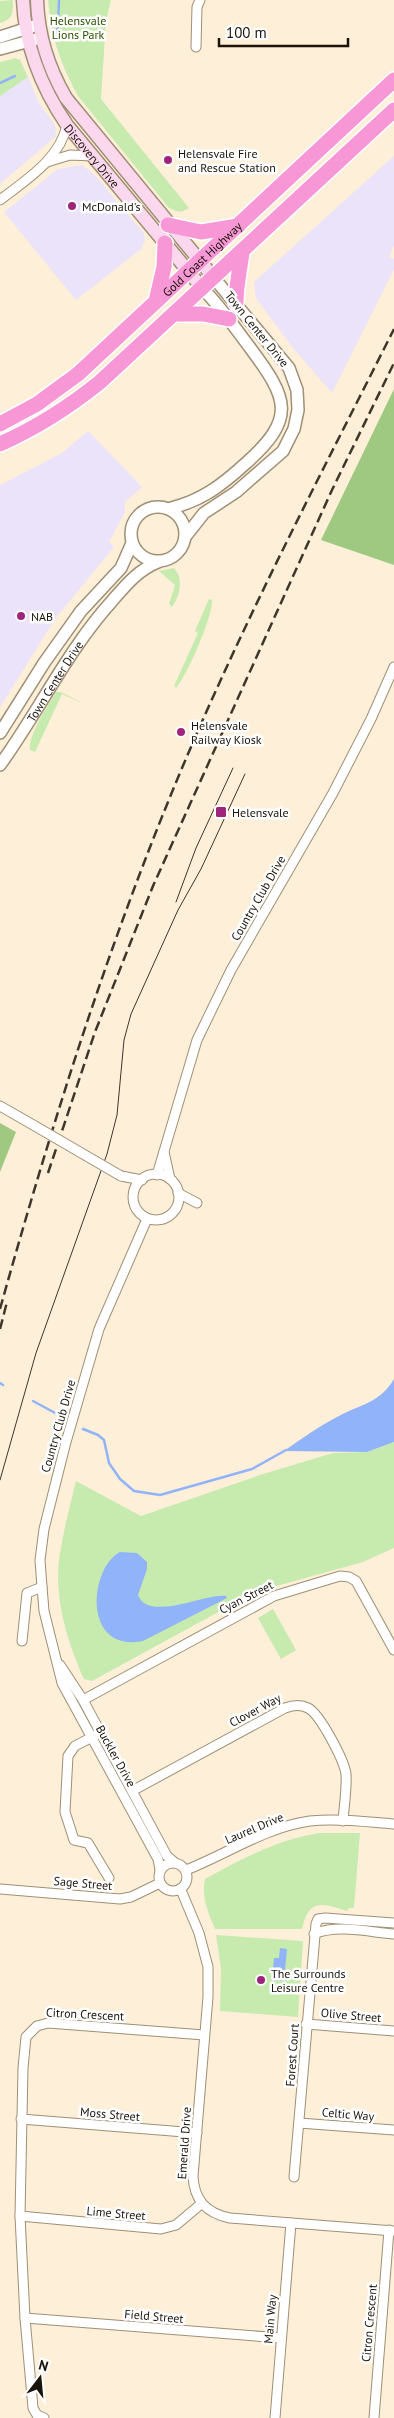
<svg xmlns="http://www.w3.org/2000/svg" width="394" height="2418" viewBox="0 0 394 2418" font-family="'PT Sans',sans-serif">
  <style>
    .commercial { fill: #ebe3f9 }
    .green { fill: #c7eaaf }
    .forest { fill: #9fc980 }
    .water { fill: #91b3f9 }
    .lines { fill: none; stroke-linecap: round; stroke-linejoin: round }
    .stream { stroke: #91b3f9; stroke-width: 2.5 }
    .minor-casing { stroke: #9f8f75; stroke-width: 11 }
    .tertiary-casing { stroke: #9f8f75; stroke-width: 14 }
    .secondary-casing { stroke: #9f8f75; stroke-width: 15 }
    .trunk-casing { stroke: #fff; stroke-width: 18 }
    .minor { stroke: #fff; stroke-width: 9 }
    .tertiary { stroke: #fff; stroke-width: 11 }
    .secondary { stroke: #fcd8ef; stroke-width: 12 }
    .trunk { stroke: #f897d6; stroke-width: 15 }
    .tram { stroke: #3e362b; stroke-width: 1 }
    .rail { stroke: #3e362b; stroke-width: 2.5; stroke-dasharray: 10 5; stroke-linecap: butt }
    .minor-bridge-casing { stroke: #9f8f75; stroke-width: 11; stroke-linecap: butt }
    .minor-bridge { stroke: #fff; stroke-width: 9 }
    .poi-dot { fill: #9e247c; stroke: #fff; stroke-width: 2 }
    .labels { text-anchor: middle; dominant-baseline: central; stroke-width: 5; stroke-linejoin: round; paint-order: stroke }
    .park-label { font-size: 12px; fill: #2c5100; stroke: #fff }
    .poi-label { font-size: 12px; fill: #1a130a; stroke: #fff; text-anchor: start }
    .street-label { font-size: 12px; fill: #1a130a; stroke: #fff }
  </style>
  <rect width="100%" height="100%" fill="#feefd9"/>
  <g class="commercial">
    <path d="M28,77L39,103L55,125L56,136L0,184V96Z"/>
    <path d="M394,156V245L389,257L394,259V269L332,393L293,348L256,298L254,282Z"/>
    <path d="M82,165L95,175L136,224L144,233L145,241L141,249L76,300L4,212L58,169Z"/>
    <path d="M88,431L142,487L125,502V512L109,542L114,547L55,619L0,707V485L62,453Z"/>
  </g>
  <g class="green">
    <path d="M13,0C13,13 13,19 0,23V1Z"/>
    <path d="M48,0H111L106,21L101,99L189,208C182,213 177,212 169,208L78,96C60,64 51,35 48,0Z"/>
    <path d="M15,58L20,60L28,77L0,96V62Z"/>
    <path d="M174,568C184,579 180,596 172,607L169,604L175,585L159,571Z"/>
    <path d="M209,599L212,600C213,616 187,676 176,688L174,686L198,633L195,631Z"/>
    <path d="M56,692H61L84,704L62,694L35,752L30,750C28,735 48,705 56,692Z"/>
    <path d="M394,1442V1548L363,1562L255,1592L92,1681L84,1679C67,1641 53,1596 60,1553C64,1529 70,1505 76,1481L141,1516L263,1474L333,1453L367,1452Z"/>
    <path d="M273,1609L296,1650L281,1659L258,1618Z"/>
    <path d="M320,1833H360L354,1908H349L347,1911C322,1903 309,1898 302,1929H215C208,1912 201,1897 205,1879C242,1859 278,1839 320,1833Z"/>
    <path d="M216,1935L303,1941L298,2017L220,2011L221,1969Z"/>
  </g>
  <g class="forest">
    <path d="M394,389V565L321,540Z"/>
    <path d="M0,1123L16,1132L0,1172Z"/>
  </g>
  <g class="water">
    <path d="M394,1379V1442L367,1452L284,1451C301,1439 318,1427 337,1417C360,1404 379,1404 394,1379Z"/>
    <path d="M120,1552L137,1553L147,1562V1569L138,1595C148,1623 208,1592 226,1596L227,1598L143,1641C82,1653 89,1568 120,1552Z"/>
    <path d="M280,1948L287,1949L284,1981L272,1980L274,1958H279Z"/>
  </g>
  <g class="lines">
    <g class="stream">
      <path d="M56,37L58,25L59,0"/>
      <path d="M0,83L15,76"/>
      <path d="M0,1383L3,1385"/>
      <path d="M33,1401L57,1414"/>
      <path d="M83,1429L98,1435L104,1440L109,1463L120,1479L134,1491L160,1495L252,1469L286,1450"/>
    </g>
    <defs>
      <g id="minor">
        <path d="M196,47L197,7L200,0"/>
        <path d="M47,162L70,155L93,156"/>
        <path d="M0,200C26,180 60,159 67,125"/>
        <path d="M0,1106L35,1126"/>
        <path d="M164,1152L170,1179"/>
        <circle cx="156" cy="1197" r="23"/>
        <path d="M157,1175L197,1040L231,970L333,793L371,719L394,667"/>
        <path d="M121,1176L142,1180"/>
        <path d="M178,1193L197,1203"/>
        <path d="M42,1587L44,1611L62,1683L158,1859L160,1870"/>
        <path d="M22,1641L27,1593L42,1587L40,1560L44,1529L66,1442L99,1329L147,1219"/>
        <path d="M60,1665L83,1700L167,1856L174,1862"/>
        <path d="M83,1700L274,1596L340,1576L349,1577L356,1581L394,1650"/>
        <path d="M96,1735L75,1746L68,1756L65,1812L74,1840L88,1843L109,1878"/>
        <path d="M132,1791L285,1708C293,1705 300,1704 308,1708C320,1714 344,1760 346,1774C347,1789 344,1806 343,1821"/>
        <circle cx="173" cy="1877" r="14"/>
        <path d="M186,1870C227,1854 266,1827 310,1821C338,1818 367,1822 394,1824"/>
        <path d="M0,1889L120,1899L131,1897L160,1883"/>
        <path d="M181,1890L199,1933L208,1967V1997L193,2176C194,2200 206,2213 230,2218L394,2231"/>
        <path d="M314,1934C337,1924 369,1932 394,1934"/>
        <path d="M306,2024L394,2031"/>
        <path d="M21,2119L197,2133"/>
        <path d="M299,2123L394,2130"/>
        <path d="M294,2177L316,1924L318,1919L325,1918L394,1923"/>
        <path d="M20,2216L161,2229L176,2225L201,2204"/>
        <path d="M25,2318L281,2338"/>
        <path d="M44,2418L37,2415L33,2408L25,2318L20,2216L23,2068L26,2037L37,2026L48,2023L204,2035"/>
        <path d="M275,2418L291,2223"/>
        <path d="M374,2418L389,2230"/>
      </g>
      <g id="tertiary">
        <path d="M0,37L34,26"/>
        <path d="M0,49L37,39"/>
        <circle cx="158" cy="534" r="27"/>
        <path d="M171,508C201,501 222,485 245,464C297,418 288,399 251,349C235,328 221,307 203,289"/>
        <path d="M185,537L204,513L236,492L283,451L294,429L298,410L297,390L289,368L214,278"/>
        <path d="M0,733L44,663L81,611L121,568L132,543"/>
        <path id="s1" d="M0,765C39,711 67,651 112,601C126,585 138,570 158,562"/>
      </g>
      <g id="secondary">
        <path id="s2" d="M23,0C25,47 41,87 67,125L203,289"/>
        <path d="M37,0C38,35 48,67 66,98L214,278"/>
      </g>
      <g id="trunk">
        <path d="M168,225L201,232L238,226"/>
        <path d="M156,301L164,267L165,243"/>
        <path d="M236,303C236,285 240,270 242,252"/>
        <path d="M174,314H203L229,319"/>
        <path id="s3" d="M0,424L37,404L78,374L394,80"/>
        <path d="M0,444C36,428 69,407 100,382L394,110"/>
      </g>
    </defs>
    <use href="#minor" class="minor-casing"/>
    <use href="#tertiary" class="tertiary-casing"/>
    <use href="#secondary" class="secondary-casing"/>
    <use href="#trunk" class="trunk-casing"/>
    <use href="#minor" class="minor"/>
    <use href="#tertiary" class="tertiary"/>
    <use href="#secondary" class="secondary"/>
    <use href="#trunk" class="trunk"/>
    <g class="tram">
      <path d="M176,902L196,848L233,768"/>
      <path d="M0,1480L36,1353L107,1154L117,1115L124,1040L131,1014L178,910L201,869L245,774"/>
    </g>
    <g class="rail">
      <path d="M48,1173L95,1032L153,886L332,490L394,363"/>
      <path d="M0,1309C50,1130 106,951 177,780C241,626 319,478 394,329"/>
      <path d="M0,1329L7,1302"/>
    </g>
    <defs>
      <path id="minor-bridge" d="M35,1126L121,1176"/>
    </defs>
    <use href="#minor-bridge" class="minor-bridge-casing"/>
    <use href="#minor-bridge" class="minor-bridge"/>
  </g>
  <g class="poi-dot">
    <circle cx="168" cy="160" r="5"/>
    <circle cx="72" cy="206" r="5"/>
    <circle cx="21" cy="616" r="5"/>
    <circle cx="181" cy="732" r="5"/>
    <rect x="215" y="806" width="12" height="12" rx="2.5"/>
    <circle cx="261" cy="1980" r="5"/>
  </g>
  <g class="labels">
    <g class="park-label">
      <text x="78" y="20">Helensvale<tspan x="78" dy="14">Lions Park</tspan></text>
    </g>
    <g class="poi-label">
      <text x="178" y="153">Helensvale Fire<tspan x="178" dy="14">and Rescue Station</tspan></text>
      <text x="82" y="206">McDonald's</text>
      <text x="31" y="616">NAB</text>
      <text x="191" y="725">Helensvale<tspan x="191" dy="14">Railway Kiosk</tspan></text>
      <text x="232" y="812">Helensvale</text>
      <text x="271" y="1973">The Surrounds<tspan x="271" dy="14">Leisure Centre</tspan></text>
    </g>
    <g class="street-label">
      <text stroke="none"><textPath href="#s2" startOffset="174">Discovery Drive</textPath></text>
      <text stroke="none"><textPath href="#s3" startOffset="262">Gold Coast Highway</textPath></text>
      <text transform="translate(257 329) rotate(51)">Town Center Drive</text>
      <text stroke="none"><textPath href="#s1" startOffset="100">Town Center Drive</textPath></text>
      <text transform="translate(258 898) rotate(-60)">Country Club Drive</text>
      <text transform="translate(58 1426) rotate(-74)">Country Club Drive</text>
      <text transform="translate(246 1597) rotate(-27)">Cyan Street</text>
      <text transform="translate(255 1710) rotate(-28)">Clover Way</text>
      <text transform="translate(116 1756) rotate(61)">Buckler Drive</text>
      <text transform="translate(254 1828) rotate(-23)">Laurel Drive</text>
      <text transform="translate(83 1883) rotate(5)">Sage Street</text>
      <text transform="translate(85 2014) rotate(3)">Citron Crescent</text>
      <text transform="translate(351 2015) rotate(5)">Olive Street</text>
      <text transform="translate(292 2055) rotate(-86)">Forest Court</text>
      <text transform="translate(110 2114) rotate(5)">Moss Street</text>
      <text transform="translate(348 2114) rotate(5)">Celtic Way</text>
      <text transform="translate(184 2143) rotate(-86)">Emerald Drive</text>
      <text transform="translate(116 2213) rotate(5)">Lime Street</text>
      <text transform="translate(154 2316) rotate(5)">Field Street</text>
      <text transform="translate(270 2319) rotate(-85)">Main Way</text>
      <text transform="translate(369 2323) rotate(-85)">Citron Crescent</text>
    </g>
  </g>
  <g transform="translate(40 2378) rotate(16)" stroke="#ffffff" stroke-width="4" paint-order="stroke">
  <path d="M0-4L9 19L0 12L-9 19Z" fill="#1a130a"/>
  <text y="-8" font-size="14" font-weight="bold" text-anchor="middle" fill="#1a130a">N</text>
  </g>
  <path d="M219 38v8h129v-8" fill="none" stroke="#1a130a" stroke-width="2.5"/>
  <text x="226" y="38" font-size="15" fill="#1a130a" stroke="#ffffff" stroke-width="4" paint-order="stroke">100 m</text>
</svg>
